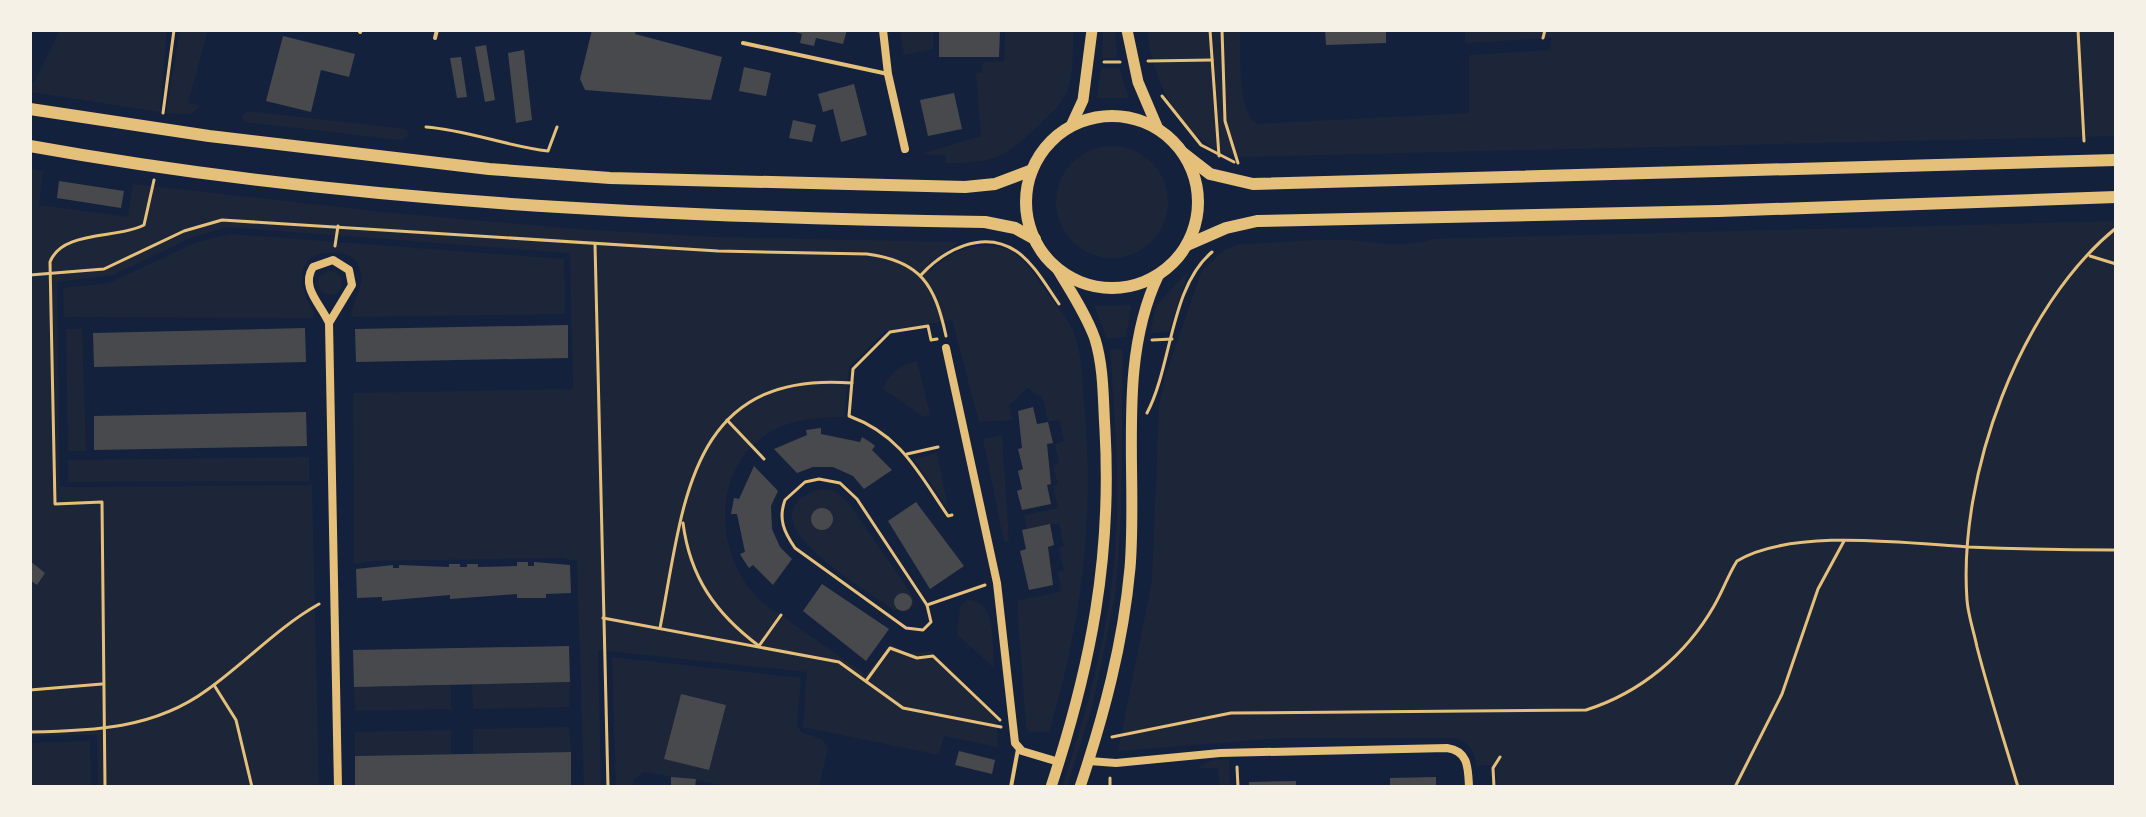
<svg xmlns="http://www.w3.org/2000/svg" width="2146" height="817" viewBox="0 0 2146 817" font-family="Quicksand,sans-serif">
  <style>
    .green { fill: #1d2539 }
    .building { fill: #48494c }
    .lines { fill: none; stroke-linecap: round; stroke-linejoin: round }
    .path { stroke: #e5c07b; stroke-width: 3 }
    .service { stroke: #e5c07b; stroke-width: 4 }
    .minor { stroke: #e5c07b; stroke-width: 8 }
    .secondary { stroke: #e5c07b; stroke-width: 11 }
    .primary { stroke: #e5c07b; stroke-width: 12 }
  </style>
  <rect width="100%" height="100%" fill="#14213d"/>
  <g class="green">
    <path d="M60,30H167L160,112L30,92V83H34Z"/>
    <path d="M180,30H208L188,103L201,105L192,114L166,113Z"/>
    <path d="M900,30H933V49L904,55Z"/>
    <path d="M1005,30H1073C1073,50 1074,73 1067,92C1061,106 1049,114 1039,125C1005,158 994,163 946,163V155L921,154L981,136L976,73L982,72L983,62L1004,61Z"/>
    <path d="M1103,30H1115L1117,58H1102Z"/>
    <path d="M1147,30H1240C1241,51 1237,117 1258,124L1469,113V55L1548,50L1551,46V38L1465,43V30H2116V136L1236,157C1182,143 1152,81 1147,30Z"/>
    <path d="M1101,68H1119L1129,98H1097Z"/>
    <path d="M247,111L406,129L409,135L401,140L244,122L242,116Z"/>
    <circle cx="1112" cy="202" r="56"/>
    <path d="M30,168L43,171L39,205L128,217L133,184L392,213L576,229L715,237L959,242L927,265L931,270C951,250 981,239 1008,250C1025,258 1035,276 1045,290C1054,303 1066,316 1073,330C1082,352 1082,378 1084,402C1095,515 1082,623 1049,732H1029L1026,727L1017,601L1062,591L1057,572L1064,570L1059,548L1064,546L1059,523L1027,529L1024,515L1058,508L1053,486L1058,484L1053,465L1059,463L1055,444L1064,441L1059,420L1048,422L1043,398L1028,388L1009,405L1012,420L979,422L952,320L885,331L849,367L844,417C820,417 793,419 772,431C709,467 713,557 762,602L866,675L891,644L907,653L931,651L996,714L998,747L944,736L939,755L803,727L807,672L598,650L601,787H584L577,561L560,558L375,561L354,564L353,393L573,389L570,253L228,227L195,236L113,275L57,282L60,487L312,485L319,787H98L97,735L30,736Z"/>
    <path d="M2116,221V787H1497L1496,770L1488,765L1477,766C1474,751 1471,744 1456,738H1281L1118,751L1152,581L1159,406L1165,377L1202,270L1225,250L1240,244C1279,243 1322,237 1360,241C1388,244 1407,247 1434,239Z"/>
    <path d="M230,234L564,259L565,314L351,317C353,295 375,275 349,255C299,244 291,276 315,314L313,318L64,317L63,288L109,283L197,242Z"/>
    <path d="M1189,270L1169,331L1150,334L1156,306Z"/>
    <circle cx="330" cy="283" r="12"/>
    <path d="M1131,305L1126,337L1107,338L1094,306Z"/>
    <path d="M66,329H82L86,451H68Z"/>
    <path d="M1123,349L1121,513L1116,590L1093,704L1067,787H1062C1083,722 1102,658 1111,590C1122,510 1116,430 1110,350Z"/>
    <path d="M917,361L930,415L924,417L883,389C887,375 903,363 917,361Z"/>
    <path d="M1002,435L1009,541H1004L983,439Z"/>
    <path d="M937,453L948,508L914,459Z"/>
    <path d="M309,457V481L68,482V460Z"/>
    <path d="M821,489L835,491L848,502L912,595L914,603L909,611L894,610C867,590 734,516 821,489Z"/>
    <path d="M967,600C998,600 992,646 994,668L957,634L960,606Z"/>
    <path d="M612,657L801,678L797,725L802,733L822,739L828,748L819,787H733L644,772L633,780V787H616Z"/>
    <path d="M570,682L569,707L473,709L472,684Z"/>
    <path d="M451,685V709L355,711L354,687Z"/>
    <path d="M569,727L571,752L473,754V729Z"/>
    <path d="M451,730V754L355,756V732Z"/>
    <path d="M90,741L91,787H30V743Z"/>
    <path d="M1229,759L1230,787H1220L1218,768H1197L1210,761Z"/>
  </g>
  <g class="building">
    <path d="M592,30H636L635,34L722,57L711,100L585,90L580,79Z"/>
    <path d="M788,30H847L843,44L816,38L814,46L800,43L802,34Z"/>
    <path d="M939,30H1000L999,57H939Z"/>
    <path d="M1325,30H1386V43L1326,45Z"/>
    <path d="M283,36L355,54L349,77L321,70L311,112L266,101Z"/>
    <path d="M486,45L495,100L485,102L475,47Z"/>
    <path d="M524,50L532,120L516,123L508,53Z"/>
    <path d="M461,57L467,97L457,98L450,58Z"/>
    <path d="M744,67L771,73L766,96L739,91Z"/>
    <path d="M854,84L867,135L841,142L833,109L823,112L818,94Z"/>
    <path d="M954,93L962,129L928,136L920,100Z"/>
    <path d="M793,120L816,125L812,142L789,138Z"/>
    <path d="M59,181L124,191L121,208L57,198Z"/>
    <path d="M568,325V358L356,362L355,329Z"/>
    <path d="M305,328L306,362L94,367L93,333Z"/>
    <path d="M1033,407L1037,424L1048,422L1053,443L1047,444L1051,484L1047,485L1051,504L1022,510L1017,491L1022,489L1018,471L1023,469L1018,449L1022,448L1018,411Z"/>
    <path d="M306,412L307,446L94,450V416Z"/>
    <path d="M821,428V434L860,442L862,437L870,442L875,446L872,450L892,470L864,489L853,476L833,467H813L797,473L774,449L807,435L806,430Z"/>
    <path d="M754,466L778,491L771,506L772,529L780,547L792,559L773,585L753,565L749,568L743,559L740,554L745,552L737,514H731L734,498L739,499Z"/>
    <path d="M916,502L964,566L930,589L888,521Z"/>
    <circle cx="822" cy="519" r="11"/>
    <path d="M1050,524L1054,545L1048,547L1053,585L1029,590L1020,551L1026,549L1022,530Z"/>
    <path d="M30,561L45,573L37,585L30,580Z"/>
    <path d="M517,562H528V566H534V562L570,565L571,593L546,594V598H517V594L450,599V595L382,601V597L357,598L356,569L393,565V568H399V565L449,567V564H460V567H467V564H478V567L517,566Z"/>
    <path d="M822,584L889,629L866,661L803,611Z"/>
    <circle cx="903" cy="602" r="9"/>
    <path d="M569,646L570,682L354,687L353,650Z"/>
    <path d="M681,694L726,705L709,770L664,759Z"/>
    <path d="M959,751L995,760L992,774L955,765Z"/>
    <path d="M571,752V787H355V756Z"/>
    <path d="M671,777L696,779L695,787H671Z"/>
    <path d="M1436,777V787H1390V778Z"/>
    <path d="M1296,781V787H1249V782Z"/>
  </g>
  <g class="lines">
    <g class="path">
      <path d="M1210,30L1219,156"/>
      <path d="M1222,30L1225,121L1238,163"/>
      <path d="M1445,30H1458"/>
      <path d="M2078,30L2084,141"/>
      <path d="M1543,38L1545,30"/>
      <path d="M1148,61L1212,60"/>
      <path d="M1104,62H1120"/>
      <path d="M1162,96L1201,145L1234,162"/>
      <path d="M163,113L174,30"/>
      <path d="M426,127C467,130 506,146 548,151L557,127"/>
      <path d="M595,244L608,787"/>
      <path d="M335,246L338,226"/>
      <path d="M2090,256L2116,264"/>
      <path d="M30,275L104,269L184,231L222,220L718,251L867,254C921,261 935,285 946,336"/>
      <path d="M921,275C944,250 983,229 1016,251C1034,263 1047,287 1059,304"/>
      <path d="M937,339L931,340L928,326L890,332L853,369L849,416C901,435 918,472 948,516L952,515"/>
      <path d="M1152,340L1172,339"/>
      <path d="M1147,413C1172,366 1170,287 1212,252"/>
      <path d="M727,420L764,459"/>
      <path d="M907,454L938,447"/>
      <path d="M819,479L840,483L857,499L927,605L931,622L923,630L906,628L795,548C784,532 778,519 785,500L805,482Z"/>
      <path d="M683,523C690,577 715,613 759,646L781,615"/>
      <path d="M927,605L985,585"/>
      <path d="M603,618L839,662L903,708L1001,727"/>
      <path d="M660,628C684,506 687,370 852,383"/>
      <path d="M866,681L890,648L917,658L933,656L1000,720"/>
      <path d="M214,685L236,720L252,787"/>
      <path d="M30,690L102,684"/>
      <path d="M30,732C92,731 154,729 207,690C245,663 278,627 319,604"/>
      <path d="M1112,737L1231,713L1586,710C1640,693 1686,655 1714,606C1723,591 1728,575 1737,561C1792,528 1905,543 1968,547C2017,549 2067,550 2116,550"/>
      <path d="M1237,767L1238,787"/>
      <path d="M105,787L102,502L55,504L50,262C62,230 118,239 144,225L154,180"/>
      <path d="M1110,787V778"/>
      <path d="M1494,787L1493,768L1500,757"/>
      <path d="M1735,787L1782,694L1818,589L1844,541"/>
      <path d="M2018,787C2004,740 1989,694 1977,647C1974,632 1968,615 1967,600C1958,476 2019,307 2116,228"/>
    </g>
    <g class="service">
      <path d="M360,32L361,30"/>
      <path d="M435,38L437,30"/>
      <path d="M743,43L888,74"/>
      <path d="M1011,787L1018,749"/>
    </g>
    <g class="minor">
      <path d="M883,30L888,74L905,149"/>
      <path d="M333,260L349,270L352,285L329,323C321,304 300,288 313,267Z"/>
      <path d="M329,323L338,787"/>
      <path d="M946,348L997,583L1015,743L1022,751L1059,762"/>
      <path d="M1089,761L1116,763L1220,753L1447,748C1469,751 1468,769 1469,787"/>
    </g>
    <g class="secondary">
      <path d="M1127,30L1138,82L1158,129"/>
      <path d="M1071,126L1083,100L1092,30"/>
      <path d="M1051,787C1091,665 1112,558 1105,430C1103,400 1104,368 1095,339C1086,314 1071,292 1058,270"/>
      <path d="M1080,787C1104,715 1123,644 1130,568C1138,472 1116,362 1159,274"/>
    </g>
    <g class="primary">
      <path d="M30,109L209,136L489,169L610,178L965,187L995,184L1032,170"/>
      <circle cx="1112" cy="202" r="86"/>
      <path d="M30,146C346,203 664,217 985,222L1015,228L1035,239"/>
      <path d="M1183,153L1210,174L1253,184L2116,160"/>
      <path d="M1187,245L1226,228L1257,221L1719,211L2116,197"/>
    </g>
  </g>
  <rect width="2146" height="817" fill="none" stroke="#f6f1e7" stroke-width="64"/>
</svg>
